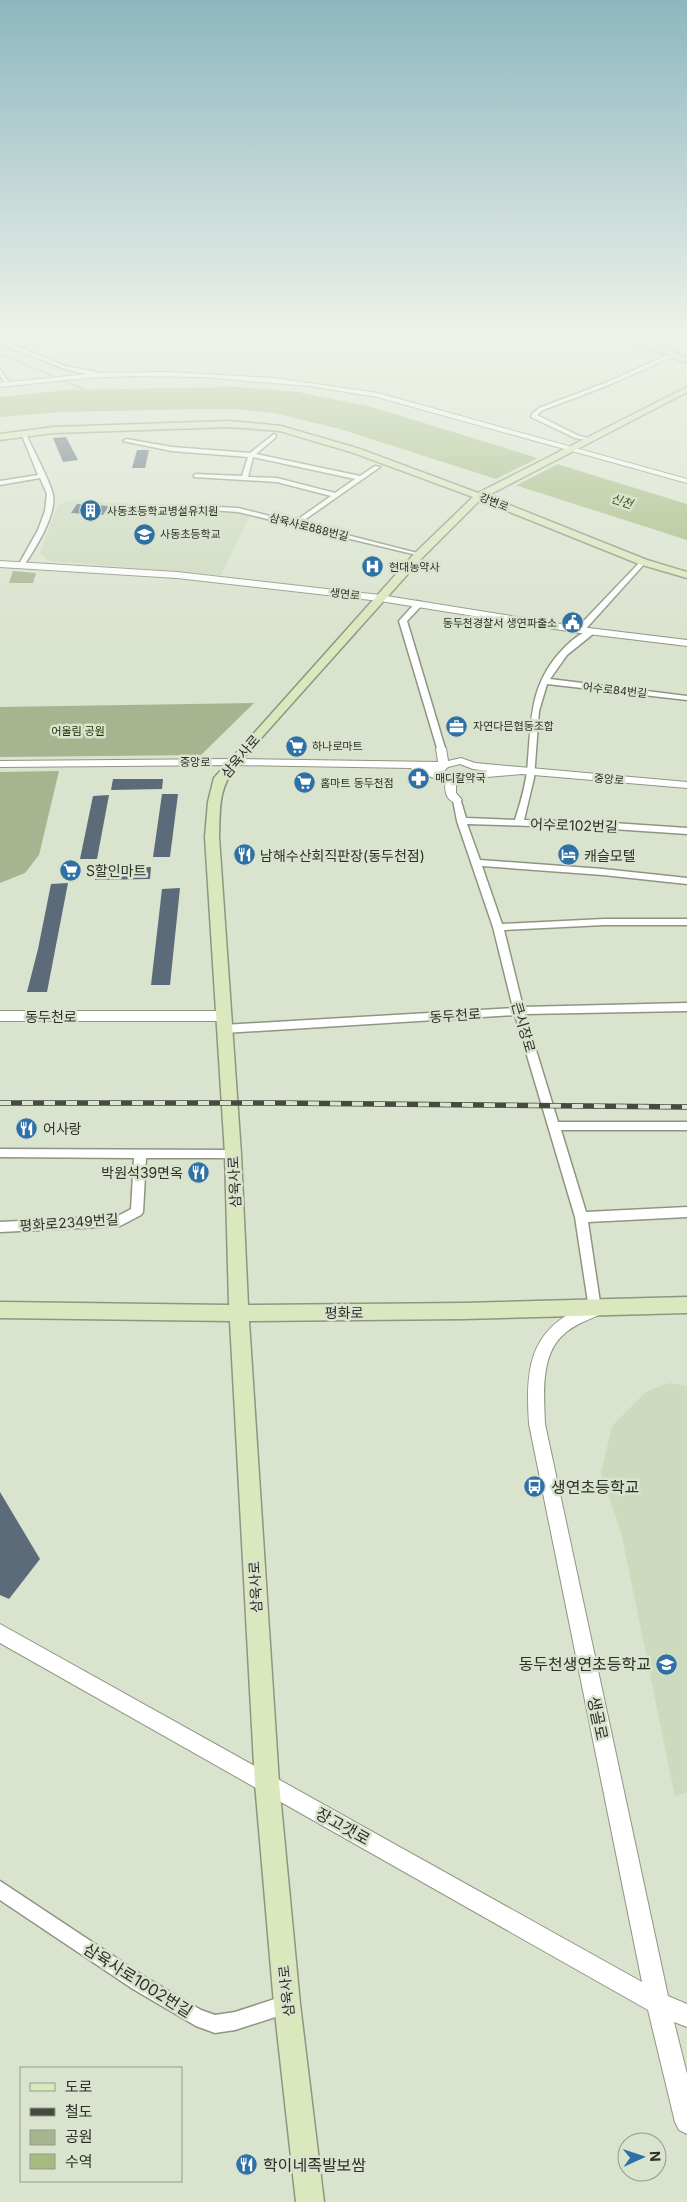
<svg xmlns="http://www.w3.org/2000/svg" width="687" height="2202" viewBox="0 0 687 2202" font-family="Inter,'Noto Sans KR',sans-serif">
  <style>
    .built { fill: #cedabe }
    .green { fill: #a6b490 }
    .water { fill: #a5bb81 }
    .pier { fill: #dae3ce }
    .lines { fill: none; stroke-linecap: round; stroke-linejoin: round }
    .stream { stroke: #a5bb81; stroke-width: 2 }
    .building { fill: #5b6b79 }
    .minor-casing { stroke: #8e9682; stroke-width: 3 }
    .tertiary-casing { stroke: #8e9682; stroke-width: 2 }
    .secondary-casing { stroke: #8e9682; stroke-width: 3 }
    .minor { fill: #fff; fill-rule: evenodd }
    .tertiary { fill: #fff; fill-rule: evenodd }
    .secondary { fill: #dbe7bc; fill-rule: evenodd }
    .rail-casing { stroke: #464b40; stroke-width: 5.5 }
    .rail { stroke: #dae3ce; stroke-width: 4; stroke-dasharray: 11; stroke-linecap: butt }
    .labels { text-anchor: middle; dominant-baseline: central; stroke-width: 5; stroke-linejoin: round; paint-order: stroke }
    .far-street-label { font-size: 11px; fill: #2d3128; stroke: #dae3ce }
    .far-poi-label { font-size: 11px; fill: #2d3128; stroke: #dae3ce; text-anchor: start }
    .far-park-label { font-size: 11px; fill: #233005; stroke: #dae3ce }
    .far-water-label { font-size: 12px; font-style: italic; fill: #3b4e0f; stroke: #dae3ce }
    .street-label { font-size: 14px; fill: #2d3128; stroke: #dae3ce }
    .poi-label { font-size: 14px; fill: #2d3128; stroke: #dae3ce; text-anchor: start }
    .near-poi-label { font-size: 16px; fill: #2d3128; stroke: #dae3ce; text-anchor: start }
    .near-street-label { font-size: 16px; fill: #2d3128; stroke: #dae3ce }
  </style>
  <rect width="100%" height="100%" fill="#dae3ce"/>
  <g class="built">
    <path d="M76,500L227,511L251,514L221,575L48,561L40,553L58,504Z"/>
    <path d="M670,1383L687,1386V1792L675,1797L622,1536L601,1473L612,1426L647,1391Z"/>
  </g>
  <g class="green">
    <path d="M13,571L36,573L33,583H9Z"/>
    <path d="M254,703L201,755L0,757V707Z"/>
    <path d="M59,771L39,855L25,873L0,883V772Z"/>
  </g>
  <path class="water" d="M239,387L298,392L372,407L687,504V540L340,429L274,413L234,409H198L62,412L0,417V397L66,390Z"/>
  <path class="pier" d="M542,456L562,462L513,487L492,481Z"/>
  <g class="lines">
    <path class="stream" d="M0,354L88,391"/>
  </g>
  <g class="building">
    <path d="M66,437L78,460L63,462L53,438Z"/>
    <path d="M137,450H149L145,468H132Z"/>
    <path d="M77,504L109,506L103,515L71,513Z"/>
    <path d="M113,779H163L162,789L111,790Z"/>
    <path d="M162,794H178L170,857H153Z"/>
    <path d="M109,795L97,859H80L93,796Z"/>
    <path d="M151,867L150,879L95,880L97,868Z"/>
    <path d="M68,883L47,992H27L38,949L51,884Z"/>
    <path d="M180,888L170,985H151L162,889Z"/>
    <path d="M0,1492L40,1559L9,1599L0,1595Z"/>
  </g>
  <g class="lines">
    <defs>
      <g id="minor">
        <path d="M0,339L65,366L96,372L100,375L97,377L62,368L0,343Z"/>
        <path d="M672,353L674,356L609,385L543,410L537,415L579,436L592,439V441L575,438L531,417L532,414L539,408L605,383Z"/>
        <path d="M0,369L11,386L6,385L0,375Z"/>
        <path d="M21,433L26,434C32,448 51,483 53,495C56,516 36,547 25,564L22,566L19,564L38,530L45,511L47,494L40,478L0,485V481L38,475Z"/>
        <path d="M274,434L276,435V437L256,454L360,476L375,466L380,467L300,523L421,554V556L238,512L196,509V507L198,506L238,508L294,522L331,496L277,482L194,477V475L196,474L242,476L248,457L172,451L123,441L126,439L172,447L250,453ZM253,457L355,479L335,493L277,478L248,477Z"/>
        <path d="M641,561L646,562L583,632H577V628Z"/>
        <path d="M417,601L424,603L407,621L445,748L441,751L437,748L399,621Z"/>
        <path d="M590,630L594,632L593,634L567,655L550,679L687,696V700L547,684L539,711L534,778L524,820L598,822L687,828V834L598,828L467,824L480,860L603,869L687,878V884L603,875L482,866L502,924L604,919H687V925H604L504,930L523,1007L687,1003V1011L525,1014L558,1122H687V1130H561L586,1212L687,1207V1217L588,1222L601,1309L600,1313L595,1314L590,1313L589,1309L575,1217L515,1015L224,1033L219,1029L224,1025L513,1008L493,927L457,821L453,800L454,798H460L466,818L515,820C520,804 525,788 527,771C532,723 527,685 565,647C572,640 581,633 590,630Z"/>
        <path d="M0,1149L233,1150L237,1151L239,1154L237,1157L233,1158H146L143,1212L141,1215L120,1226L0,1232V1222L118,1216L131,1209L134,1158L0,1157Z"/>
        <path d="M0,1881L145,1977L201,2010L215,2015L235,2012L287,1995L294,1997L296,2004L294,2011L235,2030L215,2033L196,2026L133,1989L0,1900Z"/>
      </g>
      <g id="tertiary">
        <path d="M167,372L274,378L378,393L687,479V483L377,397L309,386L203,377L132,376L86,378L0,387V383L98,373Z"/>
        <path d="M0,561L177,572L380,595L580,627L687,640V646L580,633L380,601L177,578L0,567Z"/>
        <path d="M441,745L446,748L448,761L461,758L475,763L687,782V788L522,774L487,777L456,785V793L462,800L457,803C446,801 445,792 445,782L412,770L411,768L233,765L0,767V761L233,759L438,762L436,748ZM460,764L473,769L488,771L457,779L438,772L444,771L448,767Z"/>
        <path d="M0,1011H223L229,1016L223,1021H0Z"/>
        <path d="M595,1302L601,1304L603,1309L601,1314C588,1320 573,1325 563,1335C540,1356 544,1395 545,1424L668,1996L687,2004V2027L674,2022L687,2074V2134L679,2130L675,2122L648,2010L0,1643V1624L642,1982L529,1424C525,1362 531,1325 595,1302Z"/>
      </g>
      <g id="secondary">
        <path d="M619,333H628L687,358V363L644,347Z"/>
        <path d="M687,387V392L487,496L647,560L687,572V578L639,564L480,500L423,557L237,765C218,788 220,808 219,837L241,1154L248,1305L464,1303L687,1297V1313L464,1319L249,1321L279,1783L300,2004L324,2202H296L274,2004L255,1783L230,1321L0,1318V1302L229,1305L225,1154L205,837L208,802L214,778L415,553L473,497L354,453L280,431L230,427L54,433L0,440V434L54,427L230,421L281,426L360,449L478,493Z"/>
      </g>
    </defs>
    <use href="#minor" class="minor-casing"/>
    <use href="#tertiary" class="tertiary-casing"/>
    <use href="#secondary" class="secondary-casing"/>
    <use href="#minor" class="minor"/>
    <use href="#tertiary" class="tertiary"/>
    <use href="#secondary" class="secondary"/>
    <defs>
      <path id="rail" d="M0,1103H276L687,1107"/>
    </defs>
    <use href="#rail" class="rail-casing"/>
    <use href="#rail" class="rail"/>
  </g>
  <linearGradient id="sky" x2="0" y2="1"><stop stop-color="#8db7bf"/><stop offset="0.52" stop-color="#eef2e9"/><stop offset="1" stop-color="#eef2e9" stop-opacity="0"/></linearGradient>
  <rect width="687" height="641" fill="url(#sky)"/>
  <defs>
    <symbol id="building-disc" viewBox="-11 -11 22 22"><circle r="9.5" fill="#2e71a7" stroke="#dae3ce"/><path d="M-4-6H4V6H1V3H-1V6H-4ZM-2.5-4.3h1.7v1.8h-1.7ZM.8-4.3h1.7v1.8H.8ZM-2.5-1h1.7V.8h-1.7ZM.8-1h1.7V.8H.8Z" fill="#fff"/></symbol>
    <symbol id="school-disc" viewBox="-11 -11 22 22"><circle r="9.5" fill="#2e71a7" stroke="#dae3ce"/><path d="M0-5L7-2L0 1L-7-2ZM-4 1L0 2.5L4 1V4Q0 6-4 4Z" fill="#fff"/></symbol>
    <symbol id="hospital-disc" viewBox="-11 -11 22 22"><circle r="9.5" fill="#2e71a7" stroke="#dae3ce"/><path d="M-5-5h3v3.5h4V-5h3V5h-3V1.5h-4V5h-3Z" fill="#fff"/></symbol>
    <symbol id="civic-disc" viewBox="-11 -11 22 22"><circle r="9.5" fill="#2e71a7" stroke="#dae3ce"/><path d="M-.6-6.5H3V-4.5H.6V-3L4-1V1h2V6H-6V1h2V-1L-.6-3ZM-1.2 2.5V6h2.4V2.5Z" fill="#fff"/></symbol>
    <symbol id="office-disc" viewBox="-11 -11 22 22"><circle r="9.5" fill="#2e71a7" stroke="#dae3ce"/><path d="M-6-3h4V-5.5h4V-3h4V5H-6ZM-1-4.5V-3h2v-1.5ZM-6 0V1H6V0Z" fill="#fff"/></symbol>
    <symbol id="supermarket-disc" viewBox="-11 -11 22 22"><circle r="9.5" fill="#2e71a7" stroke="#dae3ce"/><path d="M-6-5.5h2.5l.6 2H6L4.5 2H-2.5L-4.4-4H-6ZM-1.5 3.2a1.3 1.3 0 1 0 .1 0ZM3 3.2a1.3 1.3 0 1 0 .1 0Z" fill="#fff"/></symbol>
    <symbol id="pharmacy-disc" viewBox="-11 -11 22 22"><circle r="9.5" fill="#2e71a7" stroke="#dae3ce"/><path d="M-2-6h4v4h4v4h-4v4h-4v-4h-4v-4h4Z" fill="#fff"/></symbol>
    <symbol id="restaurant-disc" viewBox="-11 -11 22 22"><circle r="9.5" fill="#2e71a7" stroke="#dae3ce"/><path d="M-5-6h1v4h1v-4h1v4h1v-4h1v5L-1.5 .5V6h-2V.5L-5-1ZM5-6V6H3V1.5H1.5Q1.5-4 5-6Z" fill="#fff"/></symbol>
    <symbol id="hotel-disc" viewBox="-11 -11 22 22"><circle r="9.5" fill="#2e71a7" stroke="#dae3ce"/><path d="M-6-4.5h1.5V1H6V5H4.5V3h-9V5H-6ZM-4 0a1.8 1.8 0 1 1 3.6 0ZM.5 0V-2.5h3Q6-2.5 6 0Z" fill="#fff"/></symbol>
    <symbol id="bus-disc" viewBox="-11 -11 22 22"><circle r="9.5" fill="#2e71a7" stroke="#dae3ce"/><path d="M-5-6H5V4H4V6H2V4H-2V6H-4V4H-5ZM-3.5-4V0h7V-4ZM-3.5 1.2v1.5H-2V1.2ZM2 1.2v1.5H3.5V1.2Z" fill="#fff"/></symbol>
  </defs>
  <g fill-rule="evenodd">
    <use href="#building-disc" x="78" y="498" width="25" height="25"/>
    <use href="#school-disc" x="132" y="522" width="25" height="25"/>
    <use href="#hospital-disc" x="360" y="554" width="25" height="25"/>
    <use href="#civic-disc" x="560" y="610" width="25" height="25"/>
    <use href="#office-disc" x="444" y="714" width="25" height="25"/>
    <use href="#supermarket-disc" x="284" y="734" width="25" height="25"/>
    <use href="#pharmacy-disc" x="406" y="766" width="25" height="25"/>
    <use href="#supermarket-disc" x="292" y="770" width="25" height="25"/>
    <use href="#restaurant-disc" x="232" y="842" width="25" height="25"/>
    <use href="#hotel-disc" x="556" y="842" width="25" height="25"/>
    <use href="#supermarket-disc" x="58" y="858" width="25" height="25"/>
    <use href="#restaurant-disc" x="14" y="1116" width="25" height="25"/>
    <use href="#restaurant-disc" x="186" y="1160" width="25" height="25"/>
    <use href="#bus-disc" x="522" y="1474" width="25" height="25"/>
    <use href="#school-disc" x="654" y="1652" width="25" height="25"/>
    <use href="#restaurant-disc" x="234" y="2152" width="25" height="25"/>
  </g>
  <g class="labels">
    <g class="far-street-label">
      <text transform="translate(494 502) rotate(22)">강변로</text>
      <text transform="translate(309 527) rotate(14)">삼육사로888번길</text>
      <text transform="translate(345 594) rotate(7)">생연로</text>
      <text transform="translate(615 690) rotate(6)">어수로84번길</text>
      <text x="195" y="762">중앙로</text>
      <text transform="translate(609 779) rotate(5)">중앙로</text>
    </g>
    <g class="far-poi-label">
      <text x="107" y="511">사동초등학교병설유치원</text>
      <text x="160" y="534">사동초등학교</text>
      <text x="389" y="567">현대농약사</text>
      <text x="557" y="623" text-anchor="end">동두천경찰서 생연파출소</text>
      <text x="473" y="726">자연다믄협동조합</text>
      <text x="312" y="746">하나로마트</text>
      <text x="435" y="778">매디칼약국</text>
      <text x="320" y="783">홈마트 동두천점</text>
    </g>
    <g class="far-park-label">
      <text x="78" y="731">어울림 공원</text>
    </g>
    <g class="far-water-label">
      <text transform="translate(622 501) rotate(18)">신천</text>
    </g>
    <g class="street-label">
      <text transform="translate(240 756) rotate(-50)">삼육사로</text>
      <text transform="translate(574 825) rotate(2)">어수로102번길</text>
      <text transform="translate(455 1015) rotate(-4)">동두천로</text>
      <text x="51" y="1016">동두천로</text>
      <text transform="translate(524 1027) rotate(74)">큰시장로</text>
      <text transform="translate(234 1182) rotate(-93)">삼육사로</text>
      <text transform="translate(69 1222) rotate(-4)">평화로2349번길</text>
      <text x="344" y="1312">평화로</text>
      <text transform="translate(255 1587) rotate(-93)">삼육사로</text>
      <text transform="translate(286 1991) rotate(-96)">삼육사로</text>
    </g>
    <g class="poi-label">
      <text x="260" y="855">남해수산회직판장(동두천점)</text>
      <text x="584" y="855">캐슬모텔</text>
      <text x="86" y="870">S할인마트</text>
      <text x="43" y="1128">어사랑</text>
      <text x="183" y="1172" text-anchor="end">박원석39면옥</text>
    </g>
    <g class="near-poi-label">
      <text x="551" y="1487">생연초등학교</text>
      <text x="651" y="1664" text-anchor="end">동두천생연초등학교</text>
      <text x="263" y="2165">학이네족발보쌈</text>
    </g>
    <g class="near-street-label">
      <text transform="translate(598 1718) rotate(78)">생골로</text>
      <text transform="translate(343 1826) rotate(29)">장고갯로</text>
      <text transform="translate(138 1980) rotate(32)">삼육사로1002번길</text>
    </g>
  </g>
  <rect x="20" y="2067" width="162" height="115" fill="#dae3ce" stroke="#959c8c"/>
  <rect x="30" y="2083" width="25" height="8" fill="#dbe7bc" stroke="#959c8c"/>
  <text x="65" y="2092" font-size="15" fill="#2d3128">도로</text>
  <rect x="30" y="2108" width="25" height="8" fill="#464b40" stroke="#959c8c"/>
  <text x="65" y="2117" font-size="15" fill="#2d3128">철도</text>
  <rect x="30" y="2130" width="25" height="15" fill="#a6b490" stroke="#959c8c"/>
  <text x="65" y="2142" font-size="15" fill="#2d3128">공원</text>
  <rect x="30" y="2154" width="25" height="15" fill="#a5bb81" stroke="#959c8c"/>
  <text x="65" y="2167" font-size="15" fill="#2d3128">수역</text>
  <g transform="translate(642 2157) rotate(87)"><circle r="24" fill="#dae3ce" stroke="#959c8c"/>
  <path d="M0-4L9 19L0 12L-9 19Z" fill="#2e71a7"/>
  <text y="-8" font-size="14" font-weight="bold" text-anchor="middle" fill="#2d3128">N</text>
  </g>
</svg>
